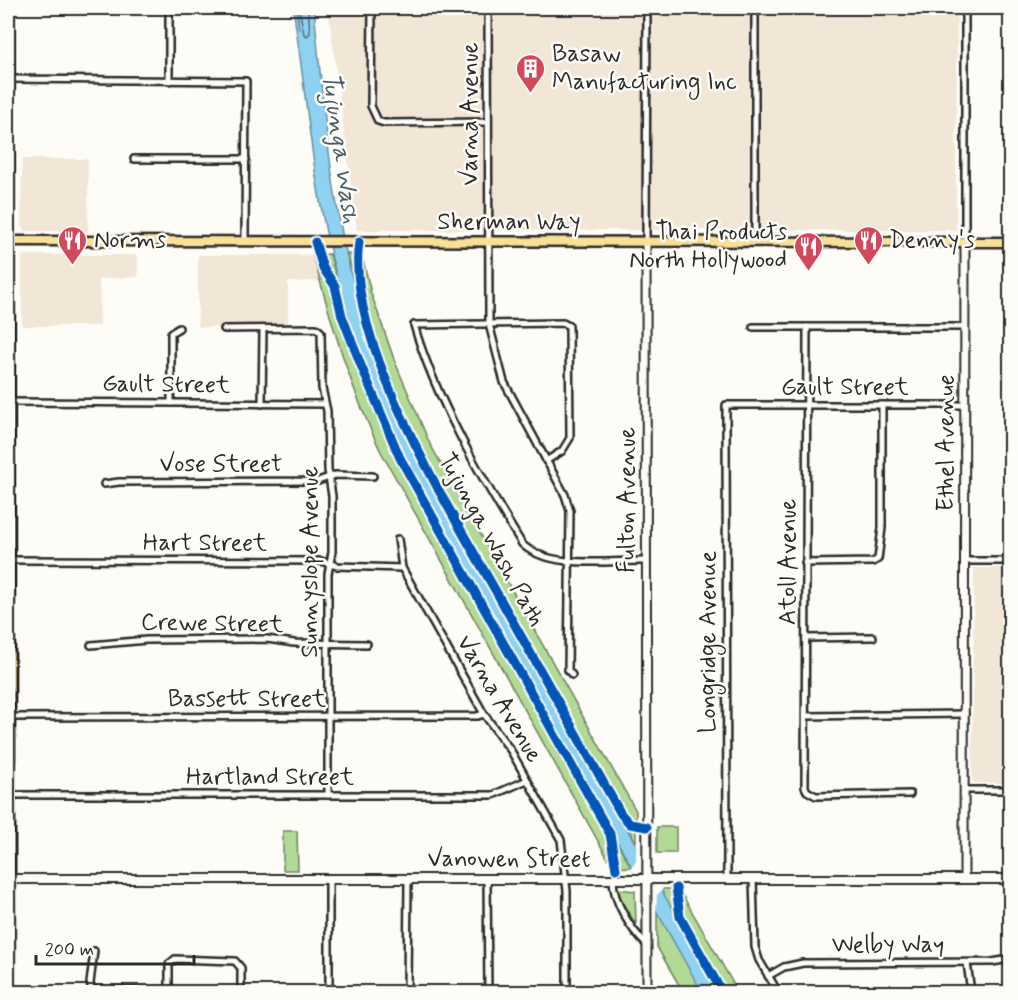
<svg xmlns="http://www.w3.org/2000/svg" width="1018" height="1000" viewBox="0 0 1018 1000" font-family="Mynerve,sans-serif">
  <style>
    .built { fill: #f2e6d6 }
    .green { fill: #b2d995; stroke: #6e8260; stroke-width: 1.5 }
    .water { fill: #8fd1f0; stroke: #678fa1; stroke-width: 1.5 }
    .pier { fill: #fdfcf7 }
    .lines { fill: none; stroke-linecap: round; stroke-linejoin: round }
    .shore { stroke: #536d7a; stroke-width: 1.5 }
    .minor-casing { stroke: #2b2b2b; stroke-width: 10 }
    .tertiary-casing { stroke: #2b2b2b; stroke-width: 11 }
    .secondary-casing { stroke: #2b2b2b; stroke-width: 12 }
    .primary-casing { stroke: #2b2b2b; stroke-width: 13 }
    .minor { stroke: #fdfcf7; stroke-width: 5 }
    .tertiary { stroke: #fdfcf7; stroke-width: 7 }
    .secondary { stroke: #fdfcf7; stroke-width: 8 }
    .primary { stroke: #fadf96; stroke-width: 8 }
    .cycleway-casing { stroke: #fdfcf7; stroke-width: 13 }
    .cycleway { stroke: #0057b8; stroke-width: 9 }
    .labels { text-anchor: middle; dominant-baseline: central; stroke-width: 5; stroke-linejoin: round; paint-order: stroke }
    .poi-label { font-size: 24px; fill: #2b2b2b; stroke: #fdfcf7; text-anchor: start }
    .street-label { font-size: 24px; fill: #2b2b2b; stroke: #fdfcf7 }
    .water-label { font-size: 26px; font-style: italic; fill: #495d66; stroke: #fdfcf7 }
  </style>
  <rect width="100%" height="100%" fill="#fdfcf7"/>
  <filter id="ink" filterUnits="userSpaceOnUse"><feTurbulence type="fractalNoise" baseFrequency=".0167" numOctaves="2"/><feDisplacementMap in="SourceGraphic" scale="12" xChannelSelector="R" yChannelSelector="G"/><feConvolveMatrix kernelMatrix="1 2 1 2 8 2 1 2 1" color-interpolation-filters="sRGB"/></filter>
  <g filter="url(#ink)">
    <g class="built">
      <path d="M328,8H957L956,230H357Z"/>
      <path d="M22,159H88V231H25L21,226Z"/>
      <path d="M24,255H138V277L99,279L100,326H22V257Z"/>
      <path d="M198,255H313L320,281L288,282V327H198Z"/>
      <path d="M974,568H1010V783H974L972,780Z"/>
    </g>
    <g class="green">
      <path d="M330,254C351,339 382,416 421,494L631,867L613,868L380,450C350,387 331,322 313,255Z"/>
      <path d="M347,254L362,255L371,293L395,362L430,444L636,811V842L428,472L395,403L378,356Z"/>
      <rect x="657" y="827" width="19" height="26"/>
      <path d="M283,831H297L298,870H283Z"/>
      <path d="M617,889L635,891L636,924L619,898Z"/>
      <path d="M663,889H679L738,992H683L657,947V895Z"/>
    </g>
    <path class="water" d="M293,8H296L299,30L297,8H314C324,116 333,229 368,333C404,439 462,536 517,634C584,753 652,873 719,992H702L426,501C387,423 353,344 332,259C312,177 306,91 293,8Z"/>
    <path class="pier" d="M636,842L663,889L657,895L656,914L631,867L636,861Z"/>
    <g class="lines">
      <path class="shore" d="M299,8L304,34L307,36L310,33L308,8"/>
      <defs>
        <g id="minor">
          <path d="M169,8V81"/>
          <path d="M372,8L371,106L378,121L384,123L488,122"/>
          <path d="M488,8L489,324L504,382L565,495L570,511L568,670L572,675"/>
          <path d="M755,8V242"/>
          <path d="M8,79L246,81L245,241"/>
          <path d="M134,159H246"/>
          <path d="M646,242L647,8"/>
          <path d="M965,242V8"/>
          <path d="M753,327H965"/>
          <path d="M807,327L805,787L807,791L816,796L910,794"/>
          <path d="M224,329L316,328L321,332L322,388L327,411L328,470L332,496V552L328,574V795"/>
          <path d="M9,402L325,404"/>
          <path d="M171,403V333L179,328"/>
          <path d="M262,404L263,329"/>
          <path d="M546,461L562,451L570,438L569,326L563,323L414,325C436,400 481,477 522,544C549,570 610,560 646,561"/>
          <path d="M104,484L119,482L318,481L335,475L373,476"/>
          <path d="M398,539L402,568L484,714L511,751L561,840L567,891V992"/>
          <path d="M9,560L321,561L337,566L402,568"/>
          <path d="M966,561H1010"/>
          <path d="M805,563L873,562L878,559L882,528V405"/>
          <path d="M806,638L873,637"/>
          <path d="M91,645L147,640L267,639L294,643L367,644"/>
          <path d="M806,716L965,714"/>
          <path d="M10,717L477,716L484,714"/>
          <path d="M965,790H1010"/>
          <path d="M10,795H493L527,780"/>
          <path d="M727,878L726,405H965"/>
          <path d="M753,878L755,947L759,960L778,992"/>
          <path d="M329,879V992"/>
          <path d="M487,879L488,992"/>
          <path d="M613,879C613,902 631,930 647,945"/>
          <path d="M94,951L90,983L92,990L169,991"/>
          <path d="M967,963L971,992"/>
          <path d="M768,976L784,967L803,963L992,962L1010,959"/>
          <path d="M169,992V964L175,959L235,961L241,968V992"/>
          <path d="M407,992L408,879"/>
        </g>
        <g id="tertiary">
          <path d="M646,242L647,992"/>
          <path d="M964,879L965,242"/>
        </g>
        <path id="secondary" d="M8,879H1010"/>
        <g id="primary">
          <path d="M9,8L10,992"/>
          <path d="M8,241L1010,242"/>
        </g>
      </defs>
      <use href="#minor" class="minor-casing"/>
      <use href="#tertiary" class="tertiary-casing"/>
      <use href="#secondary" class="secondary-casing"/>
      <use href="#primary" class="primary-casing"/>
      <use href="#minor" class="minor"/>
      <use href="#tertiary" class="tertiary"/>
      <use href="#secondary" class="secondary"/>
      <use href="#primary" class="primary"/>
      <defs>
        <g id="cycleway">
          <path d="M315,242L323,268L335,286L342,316L362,368L400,458L610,834L616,869"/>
          <path d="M359,242C344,342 454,516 503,604C543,674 582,744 621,814L630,824L647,827"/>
          <path d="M10,879V992"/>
          <path d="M676,888L680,917L722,992"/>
        </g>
      </defs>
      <use href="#cycleway" class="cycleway-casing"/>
      <use href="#cycleway" class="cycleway"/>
    </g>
  </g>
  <defs>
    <symbol id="building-pin" viewBox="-11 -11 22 30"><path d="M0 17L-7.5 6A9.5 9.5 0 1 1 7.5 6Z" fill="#d1495b" stroke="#fdfcf7"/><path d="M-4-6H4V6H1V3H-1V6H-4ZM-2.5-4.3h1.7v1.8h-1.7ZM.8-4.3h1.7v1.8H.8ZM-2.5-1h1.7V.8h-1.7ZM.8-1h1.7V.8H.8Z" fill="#fff"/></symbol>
    <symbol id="restaurant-pin" viewBox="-11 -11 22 30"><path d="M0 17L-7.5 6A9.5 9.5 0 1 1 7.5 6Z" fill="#d1495b" stroke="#fdfcf7"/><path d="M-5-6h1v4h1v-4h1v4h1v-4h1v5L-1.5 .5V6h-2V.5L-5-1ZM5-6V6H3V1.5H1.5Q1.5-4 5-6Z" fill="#fff"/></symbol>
  </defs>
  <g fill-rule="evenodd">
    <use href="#building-pin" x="514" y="52" width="33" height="45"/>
    <use href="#restaurant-pin" x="56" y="224" width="33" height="45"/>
    <use href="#restaurant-pin" x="852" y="224" width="33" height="45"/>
    <use href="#restaurant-pin" x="792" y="230" width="33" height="45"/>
  </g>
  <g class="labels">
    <g class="poi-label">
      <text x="552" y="54">Basaw<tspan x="552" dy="28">Manufacturing Inc</tspan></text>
      <text x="787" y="232" text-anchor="end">Thai Products<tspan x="787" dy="28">North Hollywood</tspan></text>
      <text x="94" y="240">Norms</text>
      <text x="889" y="240">Denny's</text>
    </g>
    <g class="street-label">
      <text transform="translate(470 114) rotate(-90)">Varna Avenue</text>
      <text x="509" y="222">Sherman Way</text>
      <text transform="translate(166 385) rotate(1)">Gault Street</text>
      <text x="845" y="387">Gault Street</text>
      <text transform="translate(946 443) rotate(-90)">Ethel Avenue</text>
      <text x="221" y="464">Vose Street</text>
      <text transform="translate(627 500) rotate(-90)">Fulton Avenue</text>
      <text transform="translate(491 540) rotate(61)">Tujunga Wash Path</text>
      <text x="205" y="543">Hart Street</text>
      <text transform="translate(310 562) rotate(-90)">Sunnyslope Avenue</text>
      <text transform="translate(788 562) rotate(-90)">Atoll Avenue</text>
      <text transform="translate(212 624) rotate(1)">Crewe Street</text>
      <text transform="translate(708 642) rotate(-90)">Longridge Avenue</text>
      <text x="247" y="699">Bassett Street</text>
      <text transform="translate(499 699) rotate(59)">Varna Avenue</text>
      <text x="270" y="777">Hartland Street</text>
      <text x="509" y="859">Vanowen Street</text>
      <text x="888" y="945">Welby Way</text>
    </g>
    <g class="water-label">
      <text transform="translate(340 148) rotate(82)">Tujunga Wash</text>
    </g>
  </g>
  <rect width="1018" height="1000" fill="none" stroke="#fdfcf7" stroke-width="30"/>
  <rect x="15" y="15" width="988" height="970" fill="none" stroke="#2b2b2b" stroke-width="2" filter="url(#ink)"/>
  <path d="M36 955v9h158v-9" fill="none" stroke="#2b2b2b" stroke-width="3"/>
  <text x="45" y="955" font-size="18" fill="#2b2b2b" stroke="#fdfcf7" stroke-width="4.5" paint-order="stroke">200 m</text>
</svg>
